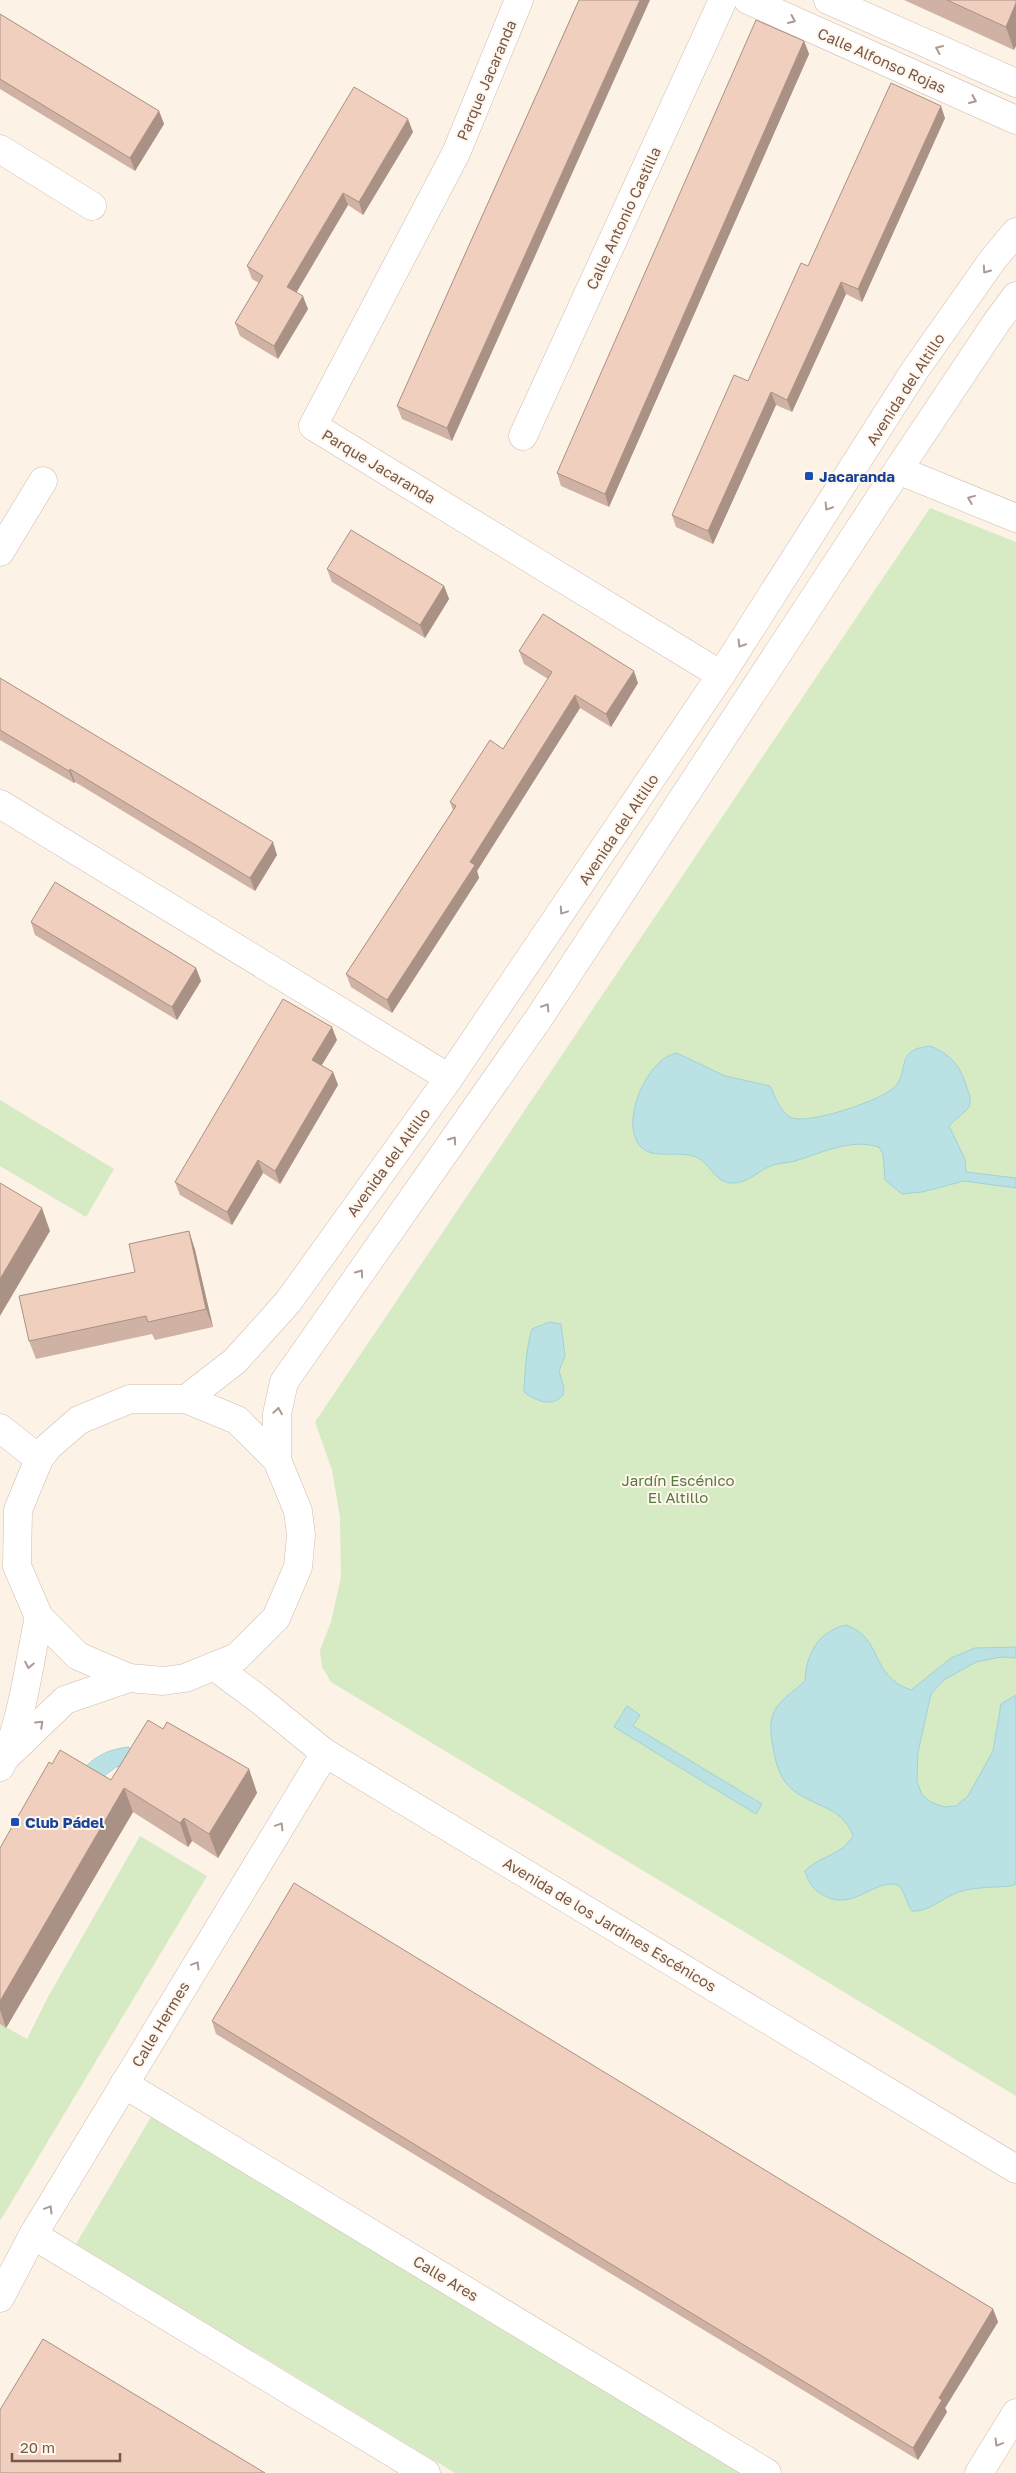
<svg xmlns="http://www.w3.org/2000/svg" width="1016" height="2473" viewBox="0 0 1016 2473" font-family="'Golos Text',sans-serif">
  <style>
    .green { fill: #d6eac4 }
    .water { fill: #bae2e5; stroke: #a1d2d7 }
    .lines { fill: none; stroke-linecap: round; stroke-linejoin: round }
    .minor-casing { stroke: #d0bbaf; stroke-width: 29 }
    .minor { stroke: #fff; stroke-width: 28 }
    .wall { fill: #cfb2a3 }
    .shaded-wall { fill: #a99185 }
    .building { fill: #f1cfbe; stroke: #a99185 }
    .oneway { stroke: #ac9a93 }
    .transit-dot { fill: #1a4fb4; stroke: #fff6ec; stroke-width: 2 }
    .labels { text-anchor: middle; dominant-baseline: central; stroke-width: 4; stroke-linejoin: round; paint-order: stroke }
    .street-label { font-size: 15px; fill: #75574b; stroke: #fff6ec }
    .transit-label { font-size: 15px; font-weight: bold; fill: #164399; stroke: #fff6ec; text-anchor: start }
    .park-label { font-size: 15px; fill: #577a42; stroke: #fff6ec }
  </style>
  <rect width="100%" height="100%" fill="#fcf2e6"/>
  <g class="green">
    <path d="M930,508L1016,542V2096L331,1682L322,1667L320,1650L331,1622L341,1577L340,1517L332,1470L315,1422Z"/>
    <path d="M0,1100L114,1169L86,1217L0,1166Z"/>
    <path d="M140,1836L207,1876L0,2221V2024L27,2039L48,1997Z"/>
    <path d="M151,2117L740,2473H455L76,2244Z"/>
  </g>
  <g class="water">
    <path d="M930,1046C951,1054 961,1067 967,1088C969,1095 972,1100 969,1107C964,1114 955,1119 949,1126L965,1159L966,1172L1016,1178V1188L964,1181L922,1192L902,1194L885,1180L883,1154L879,1147C850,1138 822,1153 795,1161C788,1163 780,1163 773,1165C759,1170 747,1184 732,1183C715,1183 710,1163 696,1157C680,1150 654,1160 641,1147C618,1123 648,1057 677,1053L725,1076L770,1086C775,1096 781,1114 792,1118C810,1124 875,1102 891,1090C913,1074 891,1050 930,1046Z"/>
    <path d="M549,1322L561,1324L565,1356L559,1371L564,1388L563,1395C552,1408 537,1401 524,1392C525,1372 526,1349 532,1329Z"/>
    <path d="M846,1625C884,1638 869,1676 911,1690L951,1658L975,1648L1016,1647V1658L1001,1657L976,1662L944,1680L931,1694L918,1752L917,1781L922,1795L931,1802L944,1807L956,1806L968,1796L993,1751L1001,1704L1016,1695V1884L1011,1886C992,1888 969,1886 952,1895C939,1901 927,1912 912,1911C908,1906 902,1886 898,1885C876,1878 854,1910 827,1897C814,1891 809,1884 805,1871C821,1855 841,1856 853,1836C842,1803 805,1807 786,1783C778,1773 775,1759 773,1747C765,1708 779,1704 805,1681C806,1653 819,1631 846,1625Z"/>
    <path d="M627,1706L640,1715L633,1726L762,1804L756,1814L614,1727Z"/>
    <path d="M129,1747L133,1764L116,1767L96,1782L80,1773C93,1757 108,1749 129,1747Z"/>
  </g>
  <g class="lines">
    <defs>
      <g id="minor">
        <path d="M519,0L456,153L313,426L721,675"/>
        <path d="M748,0L1016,120"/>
        <path d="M828,0L1016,83"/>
        <path d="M0,149L92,206"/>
        <path d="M523,436L723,0"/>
        <path d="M898,470L1016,518"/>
        <path d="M0,552L43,481"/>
        <path d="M0,804L449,1078"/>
        <path d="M186,1399L235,1361L288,1302L449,1078L721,675L915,370L994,258L1016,232"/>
        <path d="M0,1428L39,1459"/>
        <path d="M277,1460L237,1420L186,1399H130L79,1420L49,1446L39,1459L18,1510L17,1566L39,1617L78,1656L129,1678L163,1681L185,1678L237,1657L276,1618L298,1567L301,1535L298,1511L277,1460V1414L284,1382L539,1018L898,470L996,323L1016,296"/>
        <path d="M214,1666L261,1701L325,1753L1016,2169"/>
        <path d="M6,1757L65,1700L129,1678"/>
        <path d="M0,1767C22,1728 29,1662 39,1617"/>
        <path d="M124,2084L767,2473"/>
        <path d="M33,2235L426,2473"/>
        <path d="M0,2298L33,2235L325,1753"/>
        <path d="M979,2473L1016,2413"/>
      </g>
    </defs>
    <use href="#minor" class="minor-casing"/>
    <use href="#minor" class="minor"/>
  </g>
  <g class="wall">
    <path d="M579,0L452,441L402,419L397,406Z"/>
    <path d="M904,0H1016L1014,50Z"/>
    <path d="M0,14L159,111L164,124L135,171L0,89Z"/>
    <path d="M804,41L809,54L609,507L561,486L557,473Z"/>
    <path d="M945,118L862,302L846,294L792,412L776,405L713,544L676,527L672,515L748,381L808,266Z"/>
    <path d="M413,132L363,215L348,205L296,292L308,309L278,359L240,336L235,323L259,283L252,279L247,266Z"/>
    <path d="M327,569L444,586L449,599L425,638L332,582Z"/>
    <path d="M519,651L638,683L611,727L580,708L477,871L479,878L392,1013L351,987L346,974L453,810L450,802L503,749L548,679L524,664Z"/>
    <path d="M0,678L277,855L255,891L75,782L74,783L0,740Z"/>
    <path d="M31,922L196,968L201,981L177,1020L35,935Z"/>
    <path d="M337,1040L321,1066L333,1072L338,1085L280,1184L263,1173L232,1225L180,1195L175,1182Z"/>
    <path d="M189,1231L195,1250L213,1327L155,1340L152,1334L36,1359L29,1341L135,1272Z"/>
    <path d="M52,1764L111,1780L249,1769L257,1793L218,1858L192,1841L188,1847L133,1812L6,2028L0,2024V1848Z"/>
    <path d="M212,2021L993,2309L998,2322L945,2408L947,2412L918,2460L216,2034Z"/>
  </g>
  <g class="shaded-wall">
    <path d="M640,0H650L452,441L447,428Z"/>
    <path d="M1016,3V46L1014,50L1006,27Z"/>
    <path d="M804,41L809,54L609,507L605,494Z"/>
    <path d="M941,106L945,118L862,302L858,289Z"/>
    <path d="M159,111L164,124L135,171L130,158Z"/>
    <path d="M408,119L413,132L363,215L359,202Z"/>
    <path d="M343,193L348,205L292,300L287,287Z"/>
    <path d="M841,282L846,294L792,412L787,400Z"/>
    <path d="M303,296L308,309L278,359L274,346Z"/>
    <path d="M771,392L776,405L713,544L708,531Z"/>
    <path d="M444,586L449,599L425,638L420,625Z"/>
    <path d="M634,671L638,683L611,727L606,714Z"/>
    <path d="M575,695L580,708L477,871L479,878L392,1013L387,1000L470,862Z"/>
    <path d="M70,769L75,782L74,783L69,771Z"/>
    <path d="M273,842L277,855L255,891L250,878Z"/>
    <path d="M196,968L201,981L177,1020L172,1007Z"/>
    <path d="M332,1027L337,1040L317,1073L312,1060Z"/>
    <path d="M333,1072L338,1085L280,1184L275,1171Z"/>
    <path d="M258,1160L263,1173L232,1225L227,1212Z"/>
    <path d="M42,1208L50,1231L0,1316V1279Z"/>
    <path d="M189,1231L195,1250L213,1327L206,1309Z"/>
    <path d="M249,1769L257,1793L218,1858L209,1834Z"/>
    <path d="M124,1788L133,1812L6,2028L0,2010V2001Z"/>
    <path d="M184,1818L192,1841L188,1847L180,1823Z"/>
    <path d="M993,2309L998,2322L945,2408L947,2412L918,2460L913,2448L939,2398Z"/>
  </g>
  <g class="building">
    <path d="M579,0H640L447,428L397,406Z"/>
    <path d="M947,0H1016V3L1006,27Z"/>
    <path d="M0,14L159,111L130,158L0,79Z"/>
    <path d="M756,20L804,41L605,494L557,473Z"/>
    <path d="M891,83L941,106L858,289L841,282L787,400L771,392L708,531L672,515L734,375L748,381L801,263L808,266Z"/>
    <path d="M354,87L408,119L359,202L343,193L287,287L303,296L274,346L235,323L263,276L247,266Z"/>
    <path d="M351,530L444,586L420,625L327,569Z"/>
    <path d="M543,614L634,671L606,714L575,695L470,862L475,865L387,1000L346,974L456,806L450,802L490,740L503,749L552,672L519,651Z"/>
    <path d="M0,678L273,842L250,878L70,769L69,771L0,730Z"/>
    <path d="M55,882L196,968L172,1007L31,922Z"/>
    <path d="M283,999L332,1027L312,1060L333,1072L275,1171L258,1160L227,1212L175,1182Z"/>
    <path d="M0,1183L42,1208L0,1279Z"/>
    <path d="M189,1231L206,1309L148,1322L146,1316L29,1341L19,1296L135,1272L129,1244Z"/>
    <path d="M148,1720L163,1729L167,1722L249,1769L209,1834L184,1818L180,1823L124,1788L0,2001V1848L49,1762L52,1764L60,1750L111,1780Z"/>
    <path d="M294,1883L993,2309L939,2398L942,2400L913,2448L212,2021Z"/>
    <path d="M43,2339L265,2473H0V2410Z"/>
  </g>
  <defs><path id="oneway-chevron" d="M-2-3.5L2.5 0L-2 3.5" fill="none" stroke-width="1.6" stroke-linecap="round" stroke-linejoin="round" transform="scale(1.25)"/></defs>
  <g class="oneway">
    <use href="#oneway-chevron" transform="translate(792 20) rotate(24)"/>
    <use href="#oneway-chevron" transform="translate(939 49) rotate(-156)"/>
    <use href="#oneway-chevron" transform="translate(973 100) rotate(24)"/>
    <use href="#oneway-chevron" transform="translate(986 270) rotate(125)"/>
    <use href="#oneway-chevron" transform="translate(971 499) rotate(-158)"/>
    <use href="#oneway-chevron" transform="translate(828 507) rotate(122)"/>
    <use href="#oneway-chevron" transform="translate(741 644) rotate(122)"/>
    <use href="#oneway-chevron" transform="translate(563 911) rotate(124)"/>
    <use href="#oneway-chevron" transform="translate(546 1007) rotate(-57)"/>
    <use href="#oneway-chevron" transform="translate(453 1140) rotate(-55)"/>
    <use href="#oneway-chevron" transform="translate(360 1273) rotate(-55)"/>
    <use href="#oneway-chevron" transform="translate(278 1411) rotate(-81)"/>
    <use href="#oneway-chevron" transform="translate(29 1665) rotate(101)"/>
    <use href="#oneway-chevron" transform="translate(40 1724) rotate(-44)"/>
    <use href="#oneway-chevron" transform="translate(280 1826) rotate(-59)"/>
    <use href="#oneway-chevron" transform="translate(196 1965) rotate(-59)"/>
    <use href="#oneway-chevron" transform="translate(49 2209) rotate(-59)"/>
    <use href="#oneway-chevron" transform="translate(998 2443) rotate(121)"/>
  </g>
  <g class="transit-dot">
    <rect x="804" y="471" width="10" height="10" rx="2.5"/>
    <rect x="10" y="1817" width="10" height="10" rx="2.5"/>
  </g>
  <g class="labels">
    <g class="street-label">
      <text transform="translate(882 60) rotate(24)">Calle Alfonso Rojas</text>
      <text transform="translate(486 80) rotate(-67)">Parque Jacaranda</text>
      <text transform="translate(623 218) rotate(-65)">Calle Antonio Castilla</text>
      <text transform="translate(905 389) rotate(-57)">Avenida del Altillo</text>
      <text transform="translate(379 466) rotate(31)">Parque Jacaranda</text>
      <text transform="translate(618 829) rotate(-56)">Avenida del Altillo</text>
      <text transform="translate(388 1162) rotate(-54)">Avenida del Altillo</text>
      <text transform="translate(610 1924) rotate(31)">Avenida de los Jardines Escénicos</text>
      <text transform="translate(160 2024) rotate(-59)">Calle Hermes</text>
      <text transform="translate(446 2278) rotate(31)">Calle Ares</text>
    </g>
    <g class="transit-label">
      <text x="819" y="476">Jacaranda</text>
      <text x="25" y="1822">Club Pádel</text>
    </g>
    <g class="park-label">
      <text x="678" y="1480">Jardín Escénico<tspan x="678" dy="17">El Altillo</tspan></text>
    </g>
  </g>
  <path d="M12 2453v8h108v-8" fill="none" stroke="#75574b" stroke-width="2.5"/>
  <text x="20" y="2453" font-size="15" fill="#75574b" stroke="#fff6ec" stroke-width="4" paint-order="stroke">20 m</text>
</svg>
